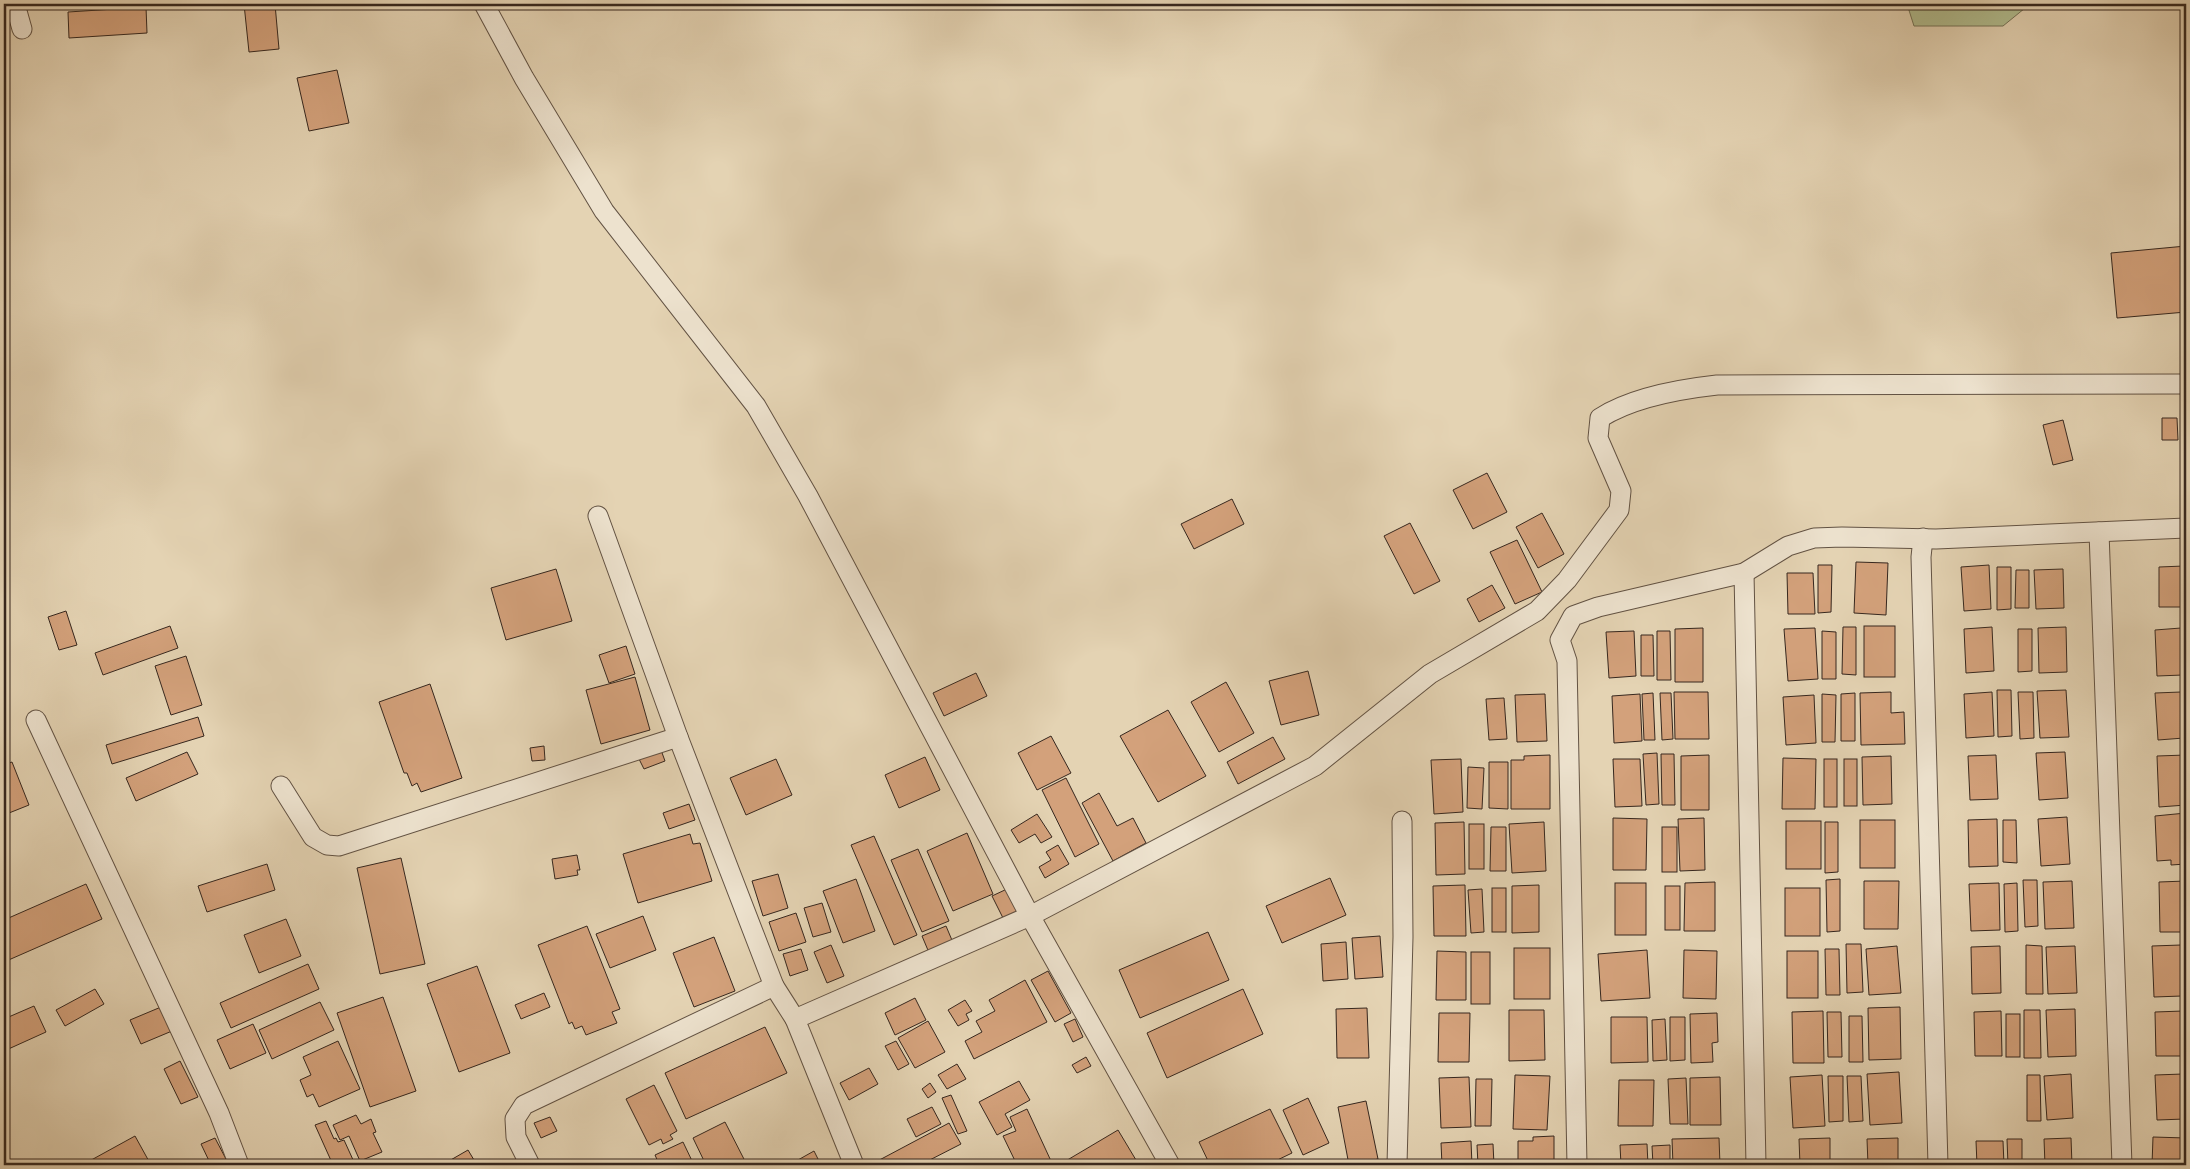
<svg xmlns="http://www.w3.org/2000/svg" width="2190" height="1169" viewBox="0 0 2190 1169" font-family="'IM FELL Great Primer',serif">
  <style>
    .green { fill: #b1bd8f; stroke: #747256 }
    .building { fill: #d3a17b; stroke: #36271e }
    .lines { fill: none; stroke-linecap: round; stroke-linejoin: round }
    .minor-casing { stroke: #625243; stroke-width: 21 }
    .minor { stroke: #ede2ce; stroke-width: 19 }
  </style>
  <rect width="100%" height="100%" fill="#e4d3b3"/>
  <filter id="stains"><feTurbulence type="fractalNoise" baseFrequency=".004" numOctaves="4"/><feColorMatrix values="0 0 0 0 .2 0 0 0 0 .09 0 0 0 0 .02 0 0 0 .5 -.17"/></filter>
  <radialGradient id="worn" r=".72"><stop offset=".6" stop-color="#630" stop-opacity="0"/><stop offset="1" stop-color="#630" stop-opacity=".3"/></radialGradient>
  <path class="green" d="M1907,4H2030L2003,26H1914Z"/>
  <g class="building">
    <path d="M244,4H275L279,49L249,52Z"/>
    <path d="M146,7L147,33L69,38L68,12Z"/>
    <path d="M337,70L349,123L309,131L297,78Z"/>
    <path d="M2186,246V312L2117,318L2111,253Z"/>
    <path d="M2162,418H2177L2178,440H2162Z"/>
    <path d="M2063,420L2073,460L2053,465L2043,425Z"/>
    <path d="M1487,473L1507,512L1473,529L1453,490Z"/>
    <path d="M1232,499L1244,524L1194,549L1181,524Z"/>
    <path d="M1542,513L1564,554L1538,568L1516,527Z"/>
    <path d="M1410,523L1440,581L1414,594L1384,536Z"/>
    <path d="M1517,540L1542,592L1515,604L1490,552Z"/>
    <path d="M1856,562L1888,563L1886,615L1854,613Z"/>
    <path d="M1818,565H1832L1831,612L1818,613Z"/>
    <path d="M1989,565L1991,609L1964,611L1961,567Z"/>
    <path d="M2184,566H2186V611L2185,607H2159V567Z"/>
    <path d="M1997,567H2011V609L1997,610Z"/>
    <path d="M556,569L572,621L506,640L491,588Z"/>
    <path d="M2063,569L2064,608L2036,609L2034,570Z"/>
    <path d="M2016,570H2029V608H2015Z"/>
    <path d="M1787,573H1813L1815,614H1788Z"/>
    <path d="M1492,585L1505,608L1479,622L1467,599Z"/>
    <path d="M66,611L77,645L59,650L48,617Z"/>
    <path d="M170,626L178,648L103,675L95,653Z"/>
    <rect x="1864" y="626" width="31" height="51"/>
    <path d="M1843,627H1856V675L1842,674Z"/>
    <path d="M1992,627L1994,671L1966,673L1964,629Z"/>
    <path d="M2066,627L2067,672L2039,673L2038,628Z"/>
    <path d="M1703,628V682H1675V629Z"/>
    <path d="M1815,628L1818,679L1788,681L1784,629Z"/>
    <path d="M2181,628L2183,675L2157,676L2155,630Z"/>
    <path d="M2018,629H2032V671L2018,672Z"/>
    <path d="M1634,631L1636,676L1609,678L1606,632Z"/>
    <path d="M1657,631H1670L1671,680H1657Z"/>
    <path d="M1822,631L1836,632V679H1822Z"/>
    <path d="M1641,635H1653L1654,676H1641Z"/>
    <path d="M626,646L635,674L609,683L599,655Z"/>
    <path d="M186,656L202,705L171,715L155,666Z"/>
    <path d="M1308,671L1319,715L1281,725L1269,681Z"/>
    <path d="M976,673L987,696L944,716L933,693Z"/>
    <path d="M635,677L650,730L601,744L586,690Z"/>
    <path d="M1226,682L1254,733L1219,752L1191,702Z"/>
    <path d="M430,684L462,778L421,792L417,783L412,786L407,773H404L379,702Z"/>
    <path d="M1997,690H2011L2012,736L1998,737Z"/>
    <path d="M2066,690L2069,737L2040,738L2037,691Z"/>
    <path d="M1674,692H1708L1709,739H1675Z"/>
    <path d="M1891,692V713L1904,712L1905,744L1861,745L1860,693Z"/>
    <path d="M1992,692L1994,736L1966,738L1964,694Z"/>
    <path d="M2018,692H2033L2034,738L2020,739Z"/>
    <path d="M2181,692L2184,738L2158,740L2155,693Z"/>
    <path d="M1653,693L1655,740H1644L1642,694Z"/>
    <path d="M1660,693H1671L1673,739L1662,740Z"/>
    <path d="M1855,693V741H1841V694Z"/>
    <path d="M1545,694L1547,741L1517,742L1515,695Z"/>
    <path d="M1640,694L1642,741L1614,743L1612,696Z"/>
    <path d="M1822,694L1836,695L1835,742H1822Z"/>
    <path d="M1814,695L1816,743L1786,745L1783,697Z"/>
    <path d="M1504,698L1507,739L1489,740L1486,699Z"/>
    <path d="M1168,710L1206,776L1158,802L1120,736Z"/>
    <path d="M198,717L204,736L112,764L106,745Z"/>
    <path d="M1051,736L1071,773L1037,790L1018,753Z"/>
    <path d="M1273,737L1285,759L1238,784L1227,762Z"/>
    <path d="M544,746L545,760L532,761L530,748Z"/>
    <path d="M661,750L665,761L644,769L639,759Z"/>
    <path d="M187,752L198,774L136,801L126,778Z"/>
    <path d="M2065,752L2068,798L2039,800L2036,753Z"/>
    <path d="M1657,753L1659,804L1646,805L1643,754Z"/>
    <path d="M1661,754H1674L1675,805H1662Z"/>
    <path d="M1550,755V809H1511V760H1524V756Z"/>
    <path d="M1709,755V810H1681V756Z"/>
    <path d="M1996,755L1998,799L1970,800L1968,756Z"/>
    <path d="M2186,755V805L2159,807L2157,756Z"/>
    <path d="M1891,756L1892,804L1863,805L1862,757Z"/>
    <path d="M925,757L940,790L899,808L885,775Z"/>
    <path d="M1783,758L1816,759L1815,809H1782Z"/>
    <path d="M776,759L792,795L746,815L730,778Z"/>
    <path d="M1461,759L1463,812L1434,814L1431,760Z"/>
    <path d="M1613,759H1640L1642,806L1615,807Z"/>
    <rect x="1824" y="759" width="13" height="48"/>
    <rect x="1844" y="759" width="13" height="47"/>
    <path d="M12,762L29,805L4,815V765Z"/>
    <path d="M1489,762H1508V809L1489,808Z"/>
    <path d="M1468,767L1484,768L1482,809L1467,808Z"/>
    <path d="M1066,778L1099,844L1075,857L1042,790Z"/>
    <path d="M1099,793L1117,826L1133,818L1146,843L1113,861L1082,803Z"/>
    <path d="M689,804L695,820L669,829L663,813Z"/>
    <path d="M2186,813V864L2171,865V860L2157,861L2155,816Z"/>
    <path d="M1037,814L1052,837L1041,843L1035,834L1019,843L1011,830Z"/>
    <path d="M2067,817L2070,864L2041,866L2038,819Z"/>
    <path d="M1613,818L1647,819L1646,870H1613Z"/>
    <path d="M1704,818L1705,870L1680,871L1678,819Z"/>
    <path d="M1997,819L1998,866L1969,867L1968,820Z"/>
    <rect x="1860" y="820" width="35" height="48"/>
    <path d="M2003,820H2016L2017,863L2003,862Z"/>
    <rect x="1786" y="821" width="35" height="48"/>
    <path d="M1464,822L1465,874L1436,875L1435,823Z"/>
    <path d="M1544,822L1546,871L1512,873L1509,824Z"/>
    <path d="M1825,822H1838V872L1825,873Z"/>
    <rect x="1469" y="824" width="15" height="45"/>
    <path d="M1491,827H1506V871H1490Z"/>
    <rect x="1662" y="827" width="15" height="45"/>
    <path d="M967,833L993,894L953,911L927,851Z"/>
    <path d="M690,834L693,844L700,843L712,881L638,903L623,854Z"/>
    <path d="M874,836L917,935L894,945L851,845Z"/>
    <path d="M1058,845L1069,864L1045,878L1039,867L1051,860L1046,852Z"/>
    <path d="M918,849L949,921L922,932L891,860Z"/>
    <path d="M577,855L580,870H577L578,875L555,879L552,859Z"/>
    <path d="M401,858L425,964L380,974L357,868Z"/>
    <path d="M267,864L275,890L207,912L198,886Z"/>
    <path d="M778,874L788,908L763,916L752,881Z"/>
    <path d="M1330,878L1346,915L1282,943L1266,906Z"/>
    <path d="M856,879L875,931L843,943L823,891Z"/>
    <path d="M1840,879V931L1827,932L1826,880Z"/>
    <path d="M2023,880H2037L2038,926L2025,927Z"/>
    <path d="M1864,881H1899L1898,929H1864Z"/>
    <path d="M2072,881L2074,928L2045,929L2043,882Z"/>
    <path d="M2186,881V932H2160L2159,882Z"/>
    <path d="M1715,882V931H1684L1685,883Z"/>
    <rect x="1615" y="883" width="31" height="52"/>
    <path d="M1999,883L2000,930L1971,931L1969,884Z"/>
    <path d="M2017,883L2018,931L2005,932L2004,884Z"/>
    <path d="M86,884L102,919L4,962V920Z"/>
    <path d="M1465,885L1466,936H1434L1433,886Z"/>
    <path d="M1539,885V932L1512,933V886Z"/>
    <rect x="1665" y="886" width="15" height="44"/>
    <rect x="1492" y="888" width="14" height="44"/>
    <rect x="1785" y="888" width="35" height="48"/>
    <path d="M1007,889L1018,911L1003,918L992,896Z"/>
    <path d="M1482,889L1484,932L1471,933L1468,890Z"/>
    <path d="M822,903L831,932L813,937L804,908Z"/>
    <path d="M796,913L806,942L779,951L769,922Z"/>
    <path d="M643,916L656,950L610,968L596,934Z"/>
    <path d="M286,919L301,956L259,973L244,935Z"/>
    <path d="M587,926L620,1009L612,1012L617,1023L586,1035L582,1026L575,1029L572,1022L569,1024L538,945Z"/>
    <path d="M946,926L954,945L930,955L922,936Z"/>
    <path d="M1208,932L1229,980L1140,1018L1119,970Z"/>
    <path d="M1380,936L1383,977L1355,979L1352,938Z"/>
    <path d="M714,937L735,991L694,1007L673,953Z"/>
    <path d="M1346,942L1348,979L1323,981L1321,944Z"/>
    <path d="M1846,944H1861L1863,992L1847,993Z"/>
    <path d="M831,945L844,976L827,983L814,952Z"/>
    <path d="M2026,945L2042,946L2043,994H2026Z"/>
    <path d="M2181,945L2182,996L2154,997L2152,946Z"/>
    <path d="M1897,946L1901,993L1869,995L1866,949Z"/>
    <path d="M2000,946L2001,993L1972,994L1971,947Z"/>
    <path d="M2075,946L2077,993L2048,994L2046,947Z"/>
    <rect x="1514" y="948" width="36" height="51"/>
    <path d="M801,949L808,970L790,976L783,954Z"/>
    <path d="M1825,949H1839L1840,995H1826Z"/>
    <path d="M1647,950L1650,998L1601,1001L1598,954Z"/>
    <path d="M1684,950L1717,951L1716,999L1683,998Z"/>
    <path d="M1437,951L1466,952V1000H1436Z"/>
    <rect x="1787" y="951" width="31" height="47"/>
    <rect x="1471" y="952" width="19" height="52"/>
    <path d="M308,964L319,989L231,1028L220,1003Z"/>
    <path d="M477,966L510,1053L459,1072L427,984Z"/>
    <path d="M1048,971L1071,1013L1055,1022L1031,980Z"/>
    <path d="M1025,980L1047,1022L974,1059L965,1041L982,1032L976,1021L995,1011L989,1000Z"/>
    <path d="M95,989L104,1004L65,1026L56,1010Z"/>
    <path d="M1243,989L1263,1034L1167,1078L1147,1033Z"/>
    <path d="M544,993L550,1007L521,1019L515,1005Z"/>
    <path d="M383,997L416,1091L370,1107L337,1013Z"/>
    <path d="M915,998L926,1020L895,1035L885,1013Z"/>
    <path d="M965,1000L972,1011L966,1014L969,1020L958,1026L948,1010Z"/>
    <path d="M320,1002L334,1030L272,1059L259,1030Z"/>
    <path d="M34,1006L46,1032L4,1051V1019Z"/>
    <path d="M161,1007L172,1031L141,1044L130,1020Z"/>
    <path d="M1900,1007L1901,1059L1869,1060L1868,1008Z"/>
    <path d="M1367,1008L1369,1058H1337L1336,1009Z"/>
    <path d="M2075,1009L2076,1056L2048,1057L2046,1010Z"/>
    <path d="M1509,1010H1544L1545,1060L1509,1061Z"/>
    <path d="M2024,1010H2040L2041,1058H2024Z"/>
    <path d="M1823,1011L1824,1063H1793L1792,1012Z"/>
    <path d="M2001,1011L2002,1056H1975L1974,1012Z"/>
    <path d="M2183,1011L2185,1056H2156L2155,1012Z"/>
    <path d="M1827,1012H1841L1842,1057H1828Z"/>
    <path d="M1439,1013H1470L1469,1062H1438Z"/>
    <path d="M1717,1013L1718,1042L1712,1043L1713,1062L1691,1063L1690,1014Z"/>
    <rect x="2006" y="1014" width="14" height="43"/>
    <path d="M1849,1016H1862L1863,1062H1849Z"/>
    <path d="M1611,1017H1647L1648,1062L1611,1063Z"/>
    <path d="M1670,1017H1685V1060L1670,1061Z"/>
    <path d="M1075,1019L1083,1037L1073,1042L1064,1024Z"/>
    <path d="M1665,1019L1667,1060L1653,1061L1652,1020Z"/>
    <path d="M928,1021L945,1052L915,1068L898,1038Z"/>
    <path d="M253,1024L266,1053L230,1069L217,1040Z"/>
    <path d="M765,1027L787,1073L686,1119L665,1073Z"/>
    <path d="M338,1041L360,1089L319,1107L313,1094L307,1097L300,1080L311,1075L303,1057Z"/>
    <path d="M896,1041L909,1064L898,1070L885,1046Z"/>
    <path d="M1086,1057L1091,1066L1077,1073L1072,1065Z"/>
    <path d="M180,1061L198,1097L181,1104L164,1069Z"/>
    <path d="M957,1064L966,1079L947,1089L938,1075Z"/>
    <path d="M869,1068L878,1084L849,1100L840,1083Z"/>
    <path d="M1899,1072L1902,1123L1870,1125L1867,1074Z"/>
    <path d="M2071,1074L2073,1118L2047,1120L2044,1076Z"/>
    <path d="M2183,1074L2185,1119L2157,1120L2155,1075Z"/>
    <path d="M1515,1075L1550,1076L1547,1130L1513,1129Z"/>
    <path d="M1822,1075L1825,1126L1793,1128L1790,1077Z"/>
    <path d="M2027,1075H2040L2041,1121H2027Z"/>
    <path d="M1828,1076H1843V1121L1829,1122Z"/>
    <path d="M1847,1076H1861L1863,1121L1849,1122Z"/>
    <path d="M1469,1077L1471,1127L1441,1128L1439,1078Z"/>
    <path d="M1720,1077L1721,1125H1690V1078Z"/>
    <path d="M1686,1078L1688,1124H1670L1668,1079Z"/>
    <path d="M1476,1079H1492L1491,1126H1475Z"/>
    <path d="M1619,1080H1654L1653,1126H1618Z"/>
    <path d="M1019,1081L1030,1100L1005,1114L1012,1127L997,1135L979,1102Z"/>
    <path d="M930,1083L936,1092L928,1098L922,1089Z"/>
    <path d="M654,1085L677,1131L670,1135L673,1139L663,1144L661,1139L649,1145L626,1099Z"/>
    <path d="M951,1095L967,1131L958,1134L942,1098Z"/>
    <path d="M1308,1098L1329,1143L1303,1155L1283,1110Z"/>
    <path d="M1366,1101L1378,1159L1349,1165L1338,1107Z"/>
    <path d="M932,1107L941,1124L916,1137L907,1119Z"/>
    <path d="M1027,1109L1051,1161L1041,1165H1017L1003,1136L1016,1131L1010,1117Z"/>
    <path d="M1270,1109L1292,1153L1267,1165H1210L1199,1142Z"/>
    <path d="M356,1115L361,1124L371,1119L376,1132L373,1133L382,1152L360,1161L349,1136L340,1140L333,1125Z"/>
    <path d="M550,1117L557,1131L541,1138L534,1123Z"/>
    <path d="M326,1121L334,1139L336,1138L338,1142L344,1140L354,1162L346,1165H333L315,1125Z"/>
    <path d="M725,1122L747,1165H706L693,1138Z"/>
    <path d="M949,1123L961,1144L920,1165H870Z"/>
    <path d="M1118,1130L1139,1165H1066L1064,1162Z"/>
    <path d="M135,1136L151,1165H85L84,1164Z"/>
    <path d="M1554,1136V1165H1518V1141H1533V1137Z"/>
    <path d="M2153,1137L2186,1138V1165H2152Z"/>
    <path d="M215,1138L226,1159L211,1165L201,1144Z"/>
    <path d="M1719,1138L1720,1165H1673L1672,1139Z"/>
    <path d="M1830,1138V1165H1800L1799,1139Z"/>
    <path d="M1898,1138V1165H1868L1867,1139Z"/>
    <path d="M2071,1138L2072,1165H2045L2044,1139Z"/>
    <path d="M2007,1139H2022V1165H2008Z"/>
    <path d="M1471,1141L1472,1165H1442L1441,1143Z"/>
    <path d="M1976,1141H2003L2004,1165H1977Z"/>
    <path d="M683,1142L694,1165H656L659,1164L655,1155Z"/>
    <path d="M1493,1144L1494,1165H1478L1477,1145Z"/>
    <path d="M1647,1144L1648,1165H1621L1620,1145Z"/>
    <path d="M1670,1145V1165H1653L1652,1146Z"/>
    <path d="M468,1150L477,1165H442Z"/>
    <path d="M814,1151L821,1165H789Z"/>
  </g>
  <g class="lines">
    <defs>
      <g id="minor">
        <path d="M15,4L22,29"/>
        <path d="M484,4L524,78L604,211L756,406L808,496L1030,916L1170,1165"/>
        <path d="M598,516L678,737L774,986"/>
        <path d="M2099,532L2122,1165"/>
        <path d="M1923,538L1921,557L1938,1165"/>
        <path d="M1744,573L1756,1165"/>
        <path d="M36,720L219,1113L239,1165"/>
        <path d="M281,786L313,837L327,845L339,846L678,737"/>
        <path d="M530,1165L516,1137L515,1119L524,1105L774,986L795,1019"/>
        <path d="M854,1165L795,1019L1030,916L1315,766L1430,674L1537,611L1567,580L1619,510L1621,491L1598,438L1600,418C1631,398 1681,389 1717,385L2186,384"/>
        <path d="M1397,1165L1403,937L1402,821"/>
        <path d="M1577,1165L1567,661L1560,640L1573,616L1598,607L1744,573L1788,546L1814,538L1842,537L1936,539L2186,528"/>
      </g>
    </defs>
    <use href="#minor" class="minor-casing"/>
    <use href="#minor" class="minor"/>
  </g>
  <rect width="2190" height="1169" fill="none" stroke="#e4d3b3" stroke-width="20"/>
  <rect x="5" y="5" width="2180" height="1159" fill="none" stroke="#36271e" stroke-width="2.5"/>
  <rect x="10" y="10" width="2170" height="1149" fill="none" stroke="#36271e"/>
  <rect width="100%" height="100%" filter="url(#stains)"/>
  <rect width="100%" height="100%" fill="url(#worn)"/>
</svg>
